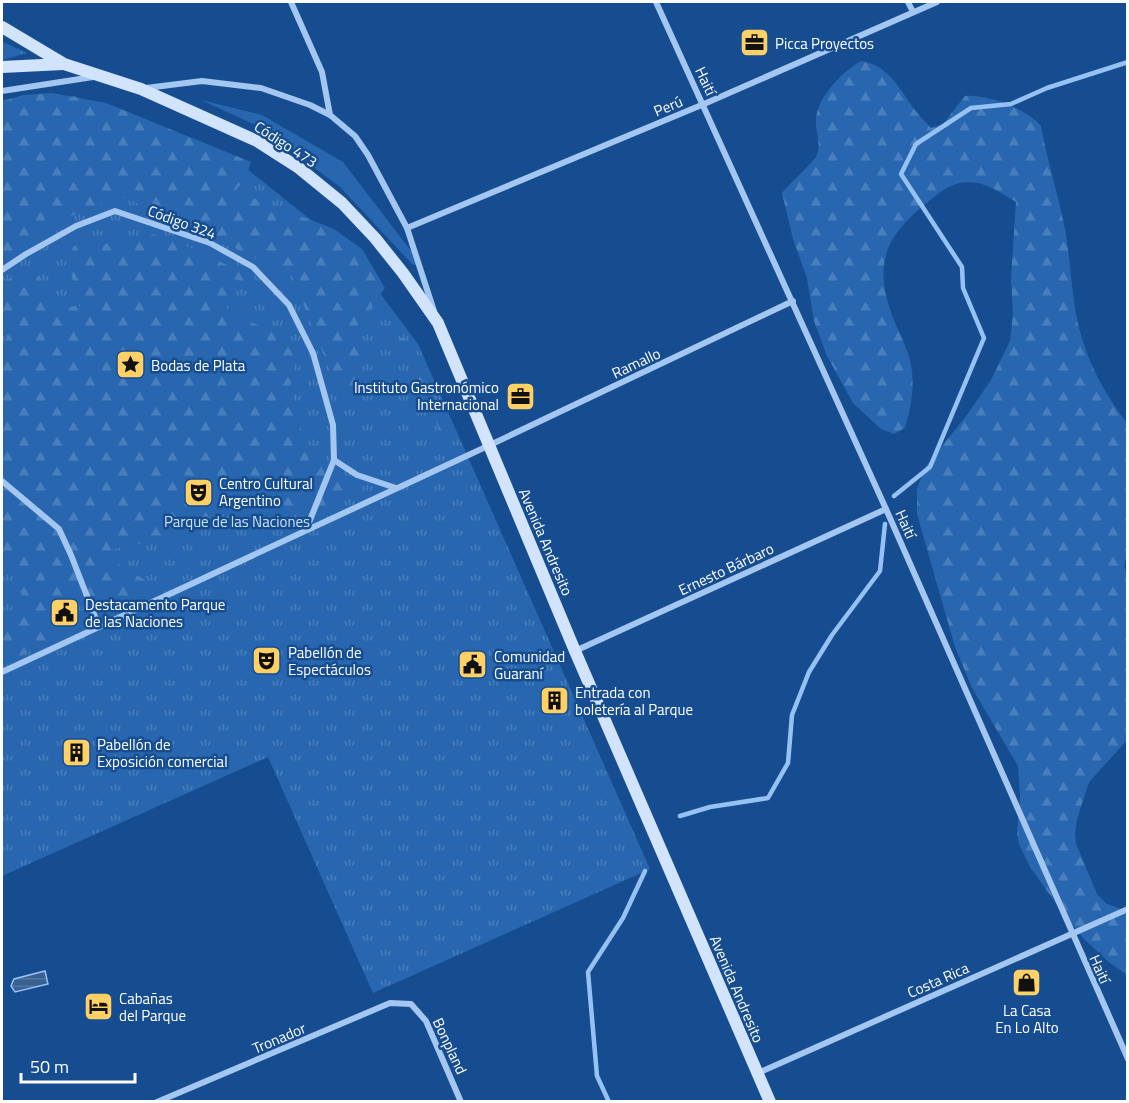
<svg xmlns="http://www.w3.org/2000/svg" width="1129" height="1103" viewBox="0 0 1129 1103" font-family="'Titillium Web',sans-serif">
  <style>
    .grass { fill: url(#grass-tufts) }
    .forest { fill: url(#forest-firs) }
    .garden { fill: #2867af }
    .water { fill: url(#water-rules); stroke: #96c2f3; stroke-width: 1.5 }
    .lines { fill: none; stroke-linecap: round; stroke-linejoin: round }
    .stream { stroke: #96c2f3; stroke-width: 4.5 }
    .street { stroke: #a3c7f0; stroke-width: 6 }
    .secondary { stroke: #d2e4fb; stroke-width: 12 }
    .labels { text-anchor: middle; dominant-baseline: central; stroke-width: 5; stroke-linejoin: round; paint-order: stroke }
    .poi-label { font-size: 15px; fill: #fff; stroke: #164d91; text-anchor: start }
    .street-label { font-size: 15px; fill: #fff; stroke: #164d91 }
    .park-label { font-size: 15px; fill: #cae1fb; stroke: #164d91 }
  </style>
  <defs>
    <pattern id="grass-tufts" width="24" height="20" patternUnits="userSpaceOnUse" patternTransform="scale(1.5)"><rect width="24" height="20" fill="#2867af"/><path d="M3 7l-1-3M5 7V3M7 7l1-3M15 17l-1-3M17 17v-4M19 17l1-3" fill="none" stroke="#487ebb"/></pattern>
    <pattern id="forest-firs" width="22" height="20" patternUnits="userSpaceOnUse" patternTransform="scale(1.5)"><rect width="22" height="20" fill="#2867af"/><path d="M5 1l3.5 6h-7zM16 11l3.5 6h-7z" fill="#487ebb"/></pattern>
    <pattern id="water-rules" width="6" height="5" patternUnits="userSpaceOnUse" patternTransform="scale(1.5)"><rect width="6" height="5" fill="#386092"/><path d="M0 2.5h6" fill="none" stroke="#5678a2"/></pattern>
  </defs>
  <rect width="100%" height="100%" fill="#164d91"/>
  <g class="grass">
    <path d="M2,40L3,42L27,53L2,60Z"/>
    <path d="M74,96L237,161L346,248L418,344L650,869L373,993L268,757L2,876V119Z"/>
  </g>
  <g class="forest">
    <path d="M861,61C889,65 899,89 915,110C920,117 926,122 931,128L943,124L965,96C986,94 1028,109 1041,126C1047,160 1058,194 1065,229C1069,250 1070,271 1073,293C1078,343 1097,384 1127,423L1128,552L1124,566L1128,578L1127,740L1089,782L1077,819L1075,833L1076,844L1097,894L1107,904L1127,911V975L1110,963L1084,939L1060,909L1030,867L1019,844L1017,833L1020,795L1018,766L972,688L955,647L917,514V489L926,466L967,415L991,380L1010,341L1013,314L1011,278L1016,202C986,183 965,171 934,197C888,233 871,259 893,318C899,333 908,349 911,365C915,386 911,408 905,428L894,434L881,429L853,403L827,356L814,321L807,278L793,239L782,193C790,183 813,163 817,155C821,145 816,132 816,123C814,100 843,71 861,61Z"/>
    <path d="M52,93L106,103L251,162L245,179L235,191L334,229L362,249L385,288L351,334L366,359L348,393L334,380L292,276L242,252L193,224L110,193L99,207L73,215L2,259V101L24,95Z"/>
    <path d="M153,234L194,249L253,278L251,286L235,279L227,286V309L274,334L290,335L296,358L290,388L305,443L315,461L361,490L329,512H293L273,496L214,517L170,539L126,546L111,550L120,566L151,583L140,599L117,607L56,605L46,621L63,636L2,664V634L15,626L23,606L22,585L12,571L2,563V346L9,335L2,312V283L25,269H37L45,307L81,306L68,264L73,247L91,238L105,244Z"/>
    <path d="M404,337L428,385L446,430L440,432L423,388L397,340Z"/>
  </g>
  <path class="garden" d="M201,100L262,115L343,162L421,264L413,265L340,187L260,127Z"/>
  <path class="water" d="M45,971L48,984L15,992L11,986L14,979Z"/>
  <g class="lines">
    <g class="stream">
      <path d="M894,496L930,467L984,338L963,288L962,267L901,174L916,144L971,108L1011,104L1047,88L1128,62"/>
      <path d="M680,816L710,807L768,798L788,763L792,715L809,672L832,635L880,571L885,524"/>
      <path d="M609,1102L597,1076L588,972L623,918L645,871"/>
    </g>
    <g class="street">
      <path d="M291,2L322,72L330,115"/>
      <path d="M656,2L886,509L1128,1059"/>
      <path d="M908,2L913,12"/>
      <path d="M146,88L202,81L261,88L310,105L330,115L355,136L368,155L407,228L434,311"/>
      <path d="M2,91L93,77"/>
      <path d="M407,228L704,104L937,2"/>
      <path d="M2,270L26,254L76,226L115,211L210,243L253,267L289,305L313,353L333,425L334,460L306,530"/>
      <path d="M334,460L357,475L396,488"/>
      <path d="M2,481L59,529L71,555L99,627"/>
      <path d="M575,651L886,509"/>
      <path d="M2,672L490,445L793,301"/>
      <path d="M758,1073L1128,909"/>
      <path d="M157,1102L390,1003L411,1004L426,1021L461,1102"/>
    </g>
    <g class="secondary">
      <path d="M2,27L64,64L141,89L257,141L299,168L342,203L375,238L403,273L438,323L575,651L770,1102"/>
      <path d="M2,67L63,64"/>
    </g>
  </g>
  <defs>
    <symbol id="office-square" viewBox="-11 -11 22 22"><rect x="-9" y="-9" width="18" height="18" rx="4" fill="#ffd063" stroke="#164d91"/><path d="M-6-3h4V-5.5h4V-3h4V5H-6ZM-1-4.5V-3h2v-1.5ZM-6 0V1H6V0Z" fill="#111"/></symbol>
    <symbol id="sight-square" viewBox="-11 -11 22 22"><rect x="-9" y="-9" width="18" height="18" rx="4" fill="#ffd063" stroke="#164d91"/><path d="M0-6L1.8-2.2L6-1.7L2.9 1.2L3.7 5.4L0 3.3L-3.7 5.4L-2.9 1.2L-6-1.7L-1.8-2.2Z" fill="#111"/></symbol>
    <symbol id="theatre-square" viewBox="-11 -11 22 22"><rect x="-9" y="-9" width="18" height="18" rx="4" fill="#ffd063" stroke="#164d91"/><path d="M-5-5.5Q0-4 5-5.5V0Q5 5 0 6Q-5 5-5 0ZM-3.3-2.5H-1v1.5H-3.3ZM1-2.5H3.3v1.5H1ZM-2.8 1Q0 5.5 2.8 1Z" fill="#111"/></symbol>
    <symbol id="civic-square" viewBox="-11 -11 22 22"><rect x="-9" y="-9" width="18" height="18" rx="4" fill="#ffd063" stroke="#164d91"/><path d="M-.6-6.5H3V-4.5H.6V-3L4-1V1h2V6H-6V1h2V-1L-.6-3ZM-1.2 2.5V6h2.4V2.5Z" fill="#111"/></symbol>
    <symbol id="building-square" viewBox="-11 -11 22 22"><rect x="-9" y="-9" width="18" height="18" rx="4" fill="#ffd063" stroke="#164d91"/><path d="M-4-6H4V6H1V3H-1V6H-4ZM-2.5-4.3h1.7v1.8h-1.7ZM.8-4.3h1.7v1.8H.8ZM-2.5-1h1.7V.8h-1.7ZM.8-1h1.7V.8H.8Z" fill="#111"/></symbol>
    <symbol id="shop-square" viewBox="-11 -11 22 22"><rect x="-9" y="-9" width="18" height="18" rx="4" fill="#ffd063" stroke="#164d91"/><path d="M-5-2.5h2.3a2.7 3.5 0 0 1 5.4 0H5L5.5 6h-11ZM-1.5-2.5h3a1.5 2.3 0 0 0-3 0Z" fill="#111"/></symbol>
    <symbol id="hotel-square" viewBox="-11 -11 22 22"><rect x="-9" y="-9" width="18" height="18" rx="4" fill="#ffd063" stroke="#164d91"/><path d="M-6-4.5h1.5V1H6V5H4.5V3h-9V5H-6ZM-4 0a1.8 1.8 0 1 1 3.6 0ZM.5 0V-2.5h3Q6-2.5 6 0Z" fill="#111"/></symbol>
  </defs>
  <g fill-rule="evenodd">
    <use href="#office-square" x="738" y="26" width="33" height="33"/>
    <use href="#sight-square" x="114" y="348" width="33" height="33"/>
    <use href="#office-square" x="504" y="380" width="33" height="33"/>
    <use href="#theatre-square" x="182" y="476" width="33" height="33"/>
    <use href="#civic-square" x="48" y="596" width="33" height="33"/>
    <use href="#theatre-square" x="250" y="644" width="33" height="33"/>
    <use href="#civic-square" x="456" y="648" width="33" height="33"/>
    <use href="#building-square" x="538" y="684" width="33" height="33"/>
    <use href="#building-square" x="60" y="736" width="33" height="33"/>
    <use href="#shop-square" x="1010" y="966" width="33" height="33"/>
    <use href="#hotel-square" x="82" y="990" width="33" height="33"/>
  </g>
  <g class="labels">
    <g class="poi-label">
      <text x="775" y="43">Picca Proyectos</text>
      <text x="151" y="365">Bodas de Plata</text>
      <text x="499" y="387" text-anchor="end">Instituto Gastronómico<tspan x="499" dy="17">Internacional</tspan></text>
      <text x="219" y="483">Centro Cultural<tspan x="219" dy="17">Argentino</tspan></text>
      <text x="85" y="604">Destacamento Parque<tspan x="85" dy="17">de las Naciones</tspan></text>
      <text x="288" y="652">Pabellón de<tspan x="288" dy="17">Espectáculos</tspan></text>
      <text x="494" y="656">Comunidad<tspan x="494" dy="17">Guaraní</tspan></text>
      <text x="575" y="692">Entrada con<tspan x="575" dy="17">boletería al Parque</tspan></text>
      <text x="97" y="744">Pabellón de<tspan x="97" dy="17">Exposición comercial</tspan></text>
      <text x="119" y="998">Cabañas<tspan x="119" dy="17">del Parque</tspan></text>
      <text x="1027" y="1010" text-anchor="middle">La Casa<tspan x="1027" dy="17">En Lo Alto</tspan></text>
    </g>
    <g class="street-label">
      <text transform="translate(706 81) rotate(65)">Haití</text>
      <text transform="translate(668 106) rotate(-23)">Perú</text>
      <text transform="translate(286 144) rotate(33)">Código 473</text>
      <text transform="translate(182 222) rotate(20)">Código 324</text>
      <text transform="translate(636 363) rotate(-25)">Ramallo</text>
      <text transform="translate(906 524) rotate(66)">Haití</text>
      <text transform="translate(546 542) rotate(67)">Avenida Andresito</text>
      <text transform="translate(726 569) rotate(-25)">Ernesto Bárbaro</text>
      <text transform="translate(1100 969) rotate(66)">Haití</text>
      <text transform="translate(938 980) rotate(-24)">Costa Rica</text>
      <text transform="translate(737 989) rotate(67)">Avenida Andresito</text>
      <text transform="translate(279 1038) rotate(-23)">Tronador</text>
      <text transform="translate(450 1046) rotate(65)">Bonpland</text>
    </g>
    <g class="park-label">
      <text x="237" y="521">Parque de las Naciones</text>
    </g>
  </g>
  <rect width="1129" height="1103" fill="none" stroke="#ffffff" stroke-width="6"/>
  <path d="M21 1073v9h114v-9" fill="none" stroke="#ffffff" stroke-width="3"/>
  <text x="30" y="1073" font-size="18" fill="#ffffff" stroke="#164d91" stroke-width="4.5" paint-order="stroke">50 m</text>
</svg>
